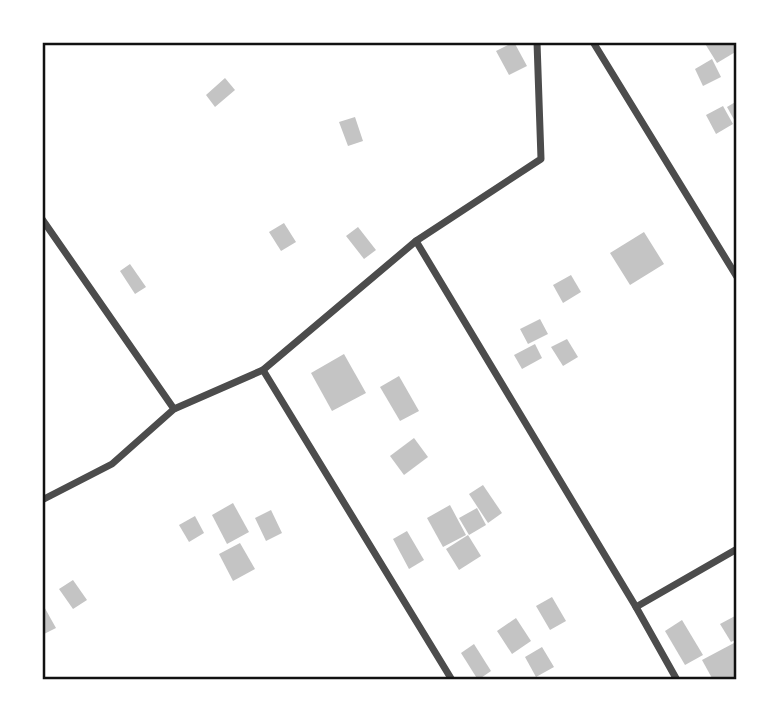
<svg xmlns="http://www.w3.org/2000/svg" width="779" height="722" viewBox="0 0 779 722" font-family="'Alegreya Sans',sans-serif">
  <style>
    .building { fill: #c4c4c4 }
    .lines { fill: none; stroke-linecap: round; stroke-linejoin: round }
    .minor { stroke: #4c4c4c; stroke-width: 7 }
    .neatline { fill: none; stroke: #111; stroke-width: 2.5 }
  </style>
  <rect width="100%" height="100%" fill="#fff"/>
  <g class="building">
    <path d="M514,42L527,66L509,75L496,51Z"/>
    <path d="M704,42H737V51L717,63Z"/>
    <path d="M712,59L721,77L703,86L695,69Z"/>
    <path d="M225,78L235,90L215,107L206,95Z"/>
    <path d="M737,101V125L727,107Z"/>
    <path d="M723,106L733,124L716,134L706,115Z"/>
    <path d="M355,117L363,141L348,146L339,122Z"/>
    <path d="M284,223L296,242L281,251L269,232Z"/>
    <path d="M358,227L376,250L364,259L346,236Z"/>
    <path d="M644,232L664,264L630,285L610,253Z"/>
    <path d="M130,264L146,287L135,294L120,271Z"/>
    <path d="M571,275L581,292L563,303L553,285Z"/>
    <path d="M540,319L548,334L528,344L520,329Z"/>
    <path d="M567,339L578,357L563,366L551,347Z"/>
    <path d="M535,344L542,358L522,369L514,355Z"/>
    <path d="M344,354L366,393L332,411L311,373Z"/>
    <path d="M399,376L419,411L400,421L380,387Z"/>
    <path d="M414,438L428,457L404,475L390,456Z"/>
    <path d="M483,485L502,513L488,523L469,494Z"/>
    <path d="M233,503L249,532L227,544L212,515Z"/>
    <path d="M450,505L466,535L443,547L427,518Z"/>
    <path d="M477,508L486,525L469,535L459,518Z"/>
    <path d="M271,510L282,533L266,541L255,518Z"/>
    <path d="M195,516L204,533L189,542L179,525Z"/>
    <path d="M407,531L424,560L409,569L393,539Z"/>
    <path d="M468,535L481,556L459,570L446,549Z"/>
    <path d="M240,543L255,569L233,581L219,554Z"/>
    <path d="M73,580L87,600L73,609L59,589Z"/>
    <path d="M552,597L566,621L550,630L536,606Z"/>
    <path d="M42,603L56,628L42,635Z"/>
    <path d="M735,616L737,620V639L731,642L720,624Z"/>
    <path d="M516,618L531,641L512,654L497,631Z"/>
    <path d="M682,620L703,655L685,665L665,631Z"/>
    <path d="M734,643L737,649V676L730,680H713L702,660Z"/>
    <path d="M474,644L491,671L478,680L461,653Z"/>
    <path d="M542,647L554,667L536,677L525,657Z"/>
  </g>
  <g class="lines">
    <g class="minor">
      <path d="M593,42L737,277"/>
      <path d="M42,219L174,409"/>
      <path d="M416,241L636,607L677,680"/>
      <path d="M263,370L452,680"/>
      <path d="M42,500L112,464L174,409L263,370L416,241L541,159L537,42"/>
      <path d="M636,607L737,549"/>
    </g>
  </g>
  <rect width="779" height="722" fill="none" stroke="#ffffff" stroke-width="88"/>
  <rect x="44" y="44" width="691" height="634" class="neatline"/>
</svg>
